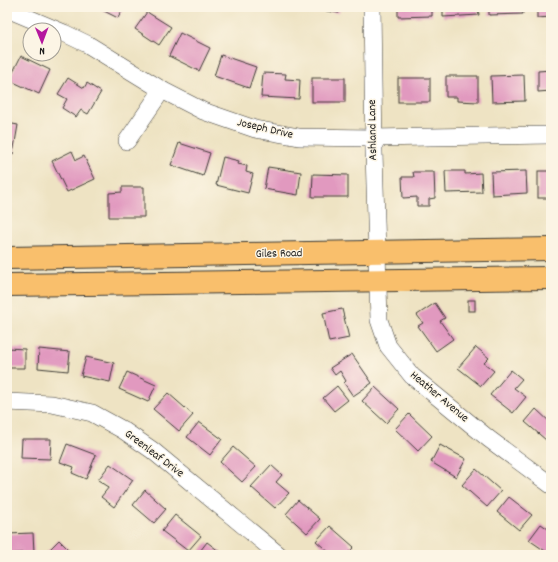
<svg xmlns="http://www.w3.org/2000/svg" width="558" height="562" viewBox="0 0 558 562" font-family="Dekko,sans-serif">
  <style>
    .building { fill: #e199bf }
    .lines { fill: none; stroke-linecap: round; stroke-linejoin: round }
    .minor-casing { stroke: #3c3a35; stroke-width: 18 }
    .major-casing { stroke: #3c3a35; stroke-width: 24 }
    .minor { stroke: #fff; stroke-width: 17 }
    .major { stroke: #f9bf6c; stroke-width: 22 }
    .labels { text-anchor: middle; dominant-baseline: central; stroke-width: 3; stroke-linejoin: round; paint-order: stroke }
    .street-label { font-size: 12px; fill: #1c1c1c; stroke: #fcf5e5 }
  </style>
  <rect width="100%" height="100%" fill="#fcf5e5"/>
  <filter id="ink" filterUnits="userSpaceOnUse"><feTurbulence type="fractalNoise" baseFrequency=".025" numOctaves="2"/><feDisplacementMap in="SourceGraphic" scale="8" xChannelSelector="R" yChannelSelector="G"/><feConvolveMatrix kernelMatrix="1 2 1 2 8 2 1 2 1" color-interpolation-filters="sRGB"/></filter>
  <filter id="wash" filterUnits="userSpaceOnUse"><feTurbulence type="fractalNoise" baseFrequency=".012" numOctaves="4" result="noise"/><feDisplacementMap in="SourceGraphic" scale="16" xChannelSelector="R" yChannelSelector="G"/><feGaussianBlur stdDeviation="0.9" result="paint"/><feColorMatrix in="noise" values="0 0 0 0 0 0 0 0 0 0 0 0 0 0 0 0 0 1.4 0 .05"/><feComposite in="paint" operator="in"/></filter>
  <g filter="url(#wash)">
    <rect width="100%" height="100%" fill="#eee3c3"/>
    <g id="blocks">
      <g class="building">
        <path d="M96,7H124L118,18Z"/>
        <path d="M302,7H340L339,13Z"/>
        <path d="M398,7H432V16L398,17Z"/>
        <path d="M443,7H478L479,15L443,17Z"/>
        <path d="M489,7H522L523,14L489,15Z"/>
        <path d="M537,7H551V17L537,18Z"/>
        <path d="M147,12L171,27L159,45L135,29Z"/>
        <path d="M180,33L210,48L199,71L169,56Z"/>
        <path d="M221,55L256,67L249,88L214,76Z"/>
        <path d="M21,56L50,70L39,94L9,80Z"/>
        <path d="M551,70V91L538,92V71Z"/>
        <path d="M263,73L286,74L285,79L300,80L299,99L261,97Z"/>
        <path d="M524,75L525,101L492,102L491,76Z"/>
        <path d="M446,76H478V102L457,101V97H446Z"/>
        <path d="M68,78L84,88L87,83L101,92L88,114L81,110L76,117L62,108L67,99L58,94Z"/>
        <rect x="312" y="78" width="33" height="24"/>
        <rect x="398" y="78" width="32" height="24"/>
        <path d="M7,123L18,125L13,154L7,153Z"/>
        <path d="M179,143L210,153L203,176L171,165Z"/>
        <path d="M72,151L76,160L84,156L95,179L67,192L52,161Z"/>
        <path d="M223,157L239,161L238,164L247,166L246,172L253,174L248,193L216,185Z"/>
        <path d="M268,167L301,172L298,195L264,189Z"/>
        <path d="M445,171H465V174L481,173L482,192L446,193Z"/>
        <path d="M526,171L527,193L492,195L491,172Z"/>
        <rect x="538" y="171" width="13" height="27"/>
        <path d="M413,172H434L435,198L429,199V206H417V197L403,198L402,177H414Z"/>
        <path d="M313,174L348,175V197H312Z"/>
        <path d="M122,187H144V217H109V193L122,192Z"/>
        <rect x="468" y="300" width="7" height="11"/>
        <path d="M435,303L445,318L440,321L453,339L436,351L418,326L423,323L417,315Z"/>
        <path d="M342,309L349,338L329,342L323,313Z"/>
        <path d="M476,347L489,358L484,363L494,371L481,386L458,368Z"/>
        <path d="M7,348L25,349V368H7Z"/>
        <path d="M39,349L70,352L68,371L38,368Z"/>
        <path d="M352,354L372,383L353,396L344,383L346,381L340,371L335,375L330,368Z"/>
        <path d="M86,357L114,363L110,382L81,376Z"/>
        <path d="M511,370L522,379L514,388L526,397L513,413L490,395Z"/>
        <path d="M127,372L156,385L148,402L119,389Z"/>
        <path d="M337,386L348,400L334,411L323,398Z"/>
        <path d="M375,387L399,409L386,423L362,401Z"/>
        <path d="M168,393L193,415L179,431L153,409Z"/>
        <path d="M536,409L551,423V435L546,440L525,422Z"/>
        <path d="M409,414L432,436L418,451L395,429Z"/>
        <path d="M199,422L222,439L210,455L187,437Z"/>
        <path d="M22,439H51L50,459L21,458Z"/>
        <path d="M67,444L96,455L86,479L72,473L74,467L60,462Z"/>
        <path d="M440,445L466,459L456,477L431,462Z"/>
        <path d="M233,447L256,467L242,482L220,462Z"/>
        <path d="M110,464L133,480L114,507L101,497L109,487L98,480Z"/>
        <path d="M271,465L282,475L276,482L289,493L275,508L251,487Z"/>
        <path d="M476,469L501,491L487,507L462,485Z"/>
        <path d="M145,490L166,509L154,523L133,505Z"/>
        <path d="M509,497L532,515L519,530L497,512Z"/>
        <path d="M298,500L320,519L307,533L286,514Z"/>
        <path d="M175,515L201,536L188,551L162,531Z"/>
        <path d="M541,524L551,531V555L529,540Z"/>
        <path d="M330,526L354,547L346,555H332L316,541Z"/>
        <path d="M33,533L34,552L7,554V534Z"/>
        <path d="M59,540L74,555H44Z"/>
        <path d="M207,542L224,555H197Z"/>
      </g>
    </g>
  </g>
  <g filter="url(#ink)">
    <use href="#blocks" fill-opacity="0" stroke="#3c3a35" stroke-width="1"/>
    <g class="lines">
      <defs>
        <g id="minor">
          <path d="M372,7L374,152L379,320L388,346L412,376L489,439L551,485"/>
          <path d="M7,9L64,33L87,44L162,90L203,111L255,129L299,137L373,138L551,135"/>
          <path d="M127,141L162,90"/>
          <path d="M7,402L52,404L92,413L123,430L152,450L279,555"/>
        </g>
        <g id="major">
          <path d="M7,258L551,249"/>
          <path d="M7,285L551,278"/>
        </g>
      </defs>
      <use href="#minor" class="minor-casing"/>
      <use href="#major" class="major-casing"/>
      <use href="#minor" class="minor"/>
      <use href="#major" class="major"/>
    </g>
  </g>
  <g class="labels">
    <g class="street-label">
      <text transform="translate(265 129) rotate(13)">Joseph Drive</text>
      <text transform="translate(373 130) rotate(-91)">Ashland Lane</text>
      <text transform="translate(279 254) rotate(-1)">Giles Road</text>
      <text transform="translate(439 397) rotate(40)">Heather Avenue</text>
      <text transform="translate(154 454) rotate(37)">Greenleaf Drive</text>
    </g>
  </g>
  <rect width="558" height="562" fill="none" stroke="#fcf5e5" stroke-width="24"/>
  <g transform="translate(42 42) rotate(179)"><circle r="19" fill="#fcf5e5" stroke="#a29e95"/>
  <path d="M0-3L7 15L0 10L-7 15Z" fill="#b5179e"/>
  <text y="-6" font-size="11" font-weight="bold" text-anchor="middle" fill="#1c1c1c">N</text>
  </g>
</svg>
